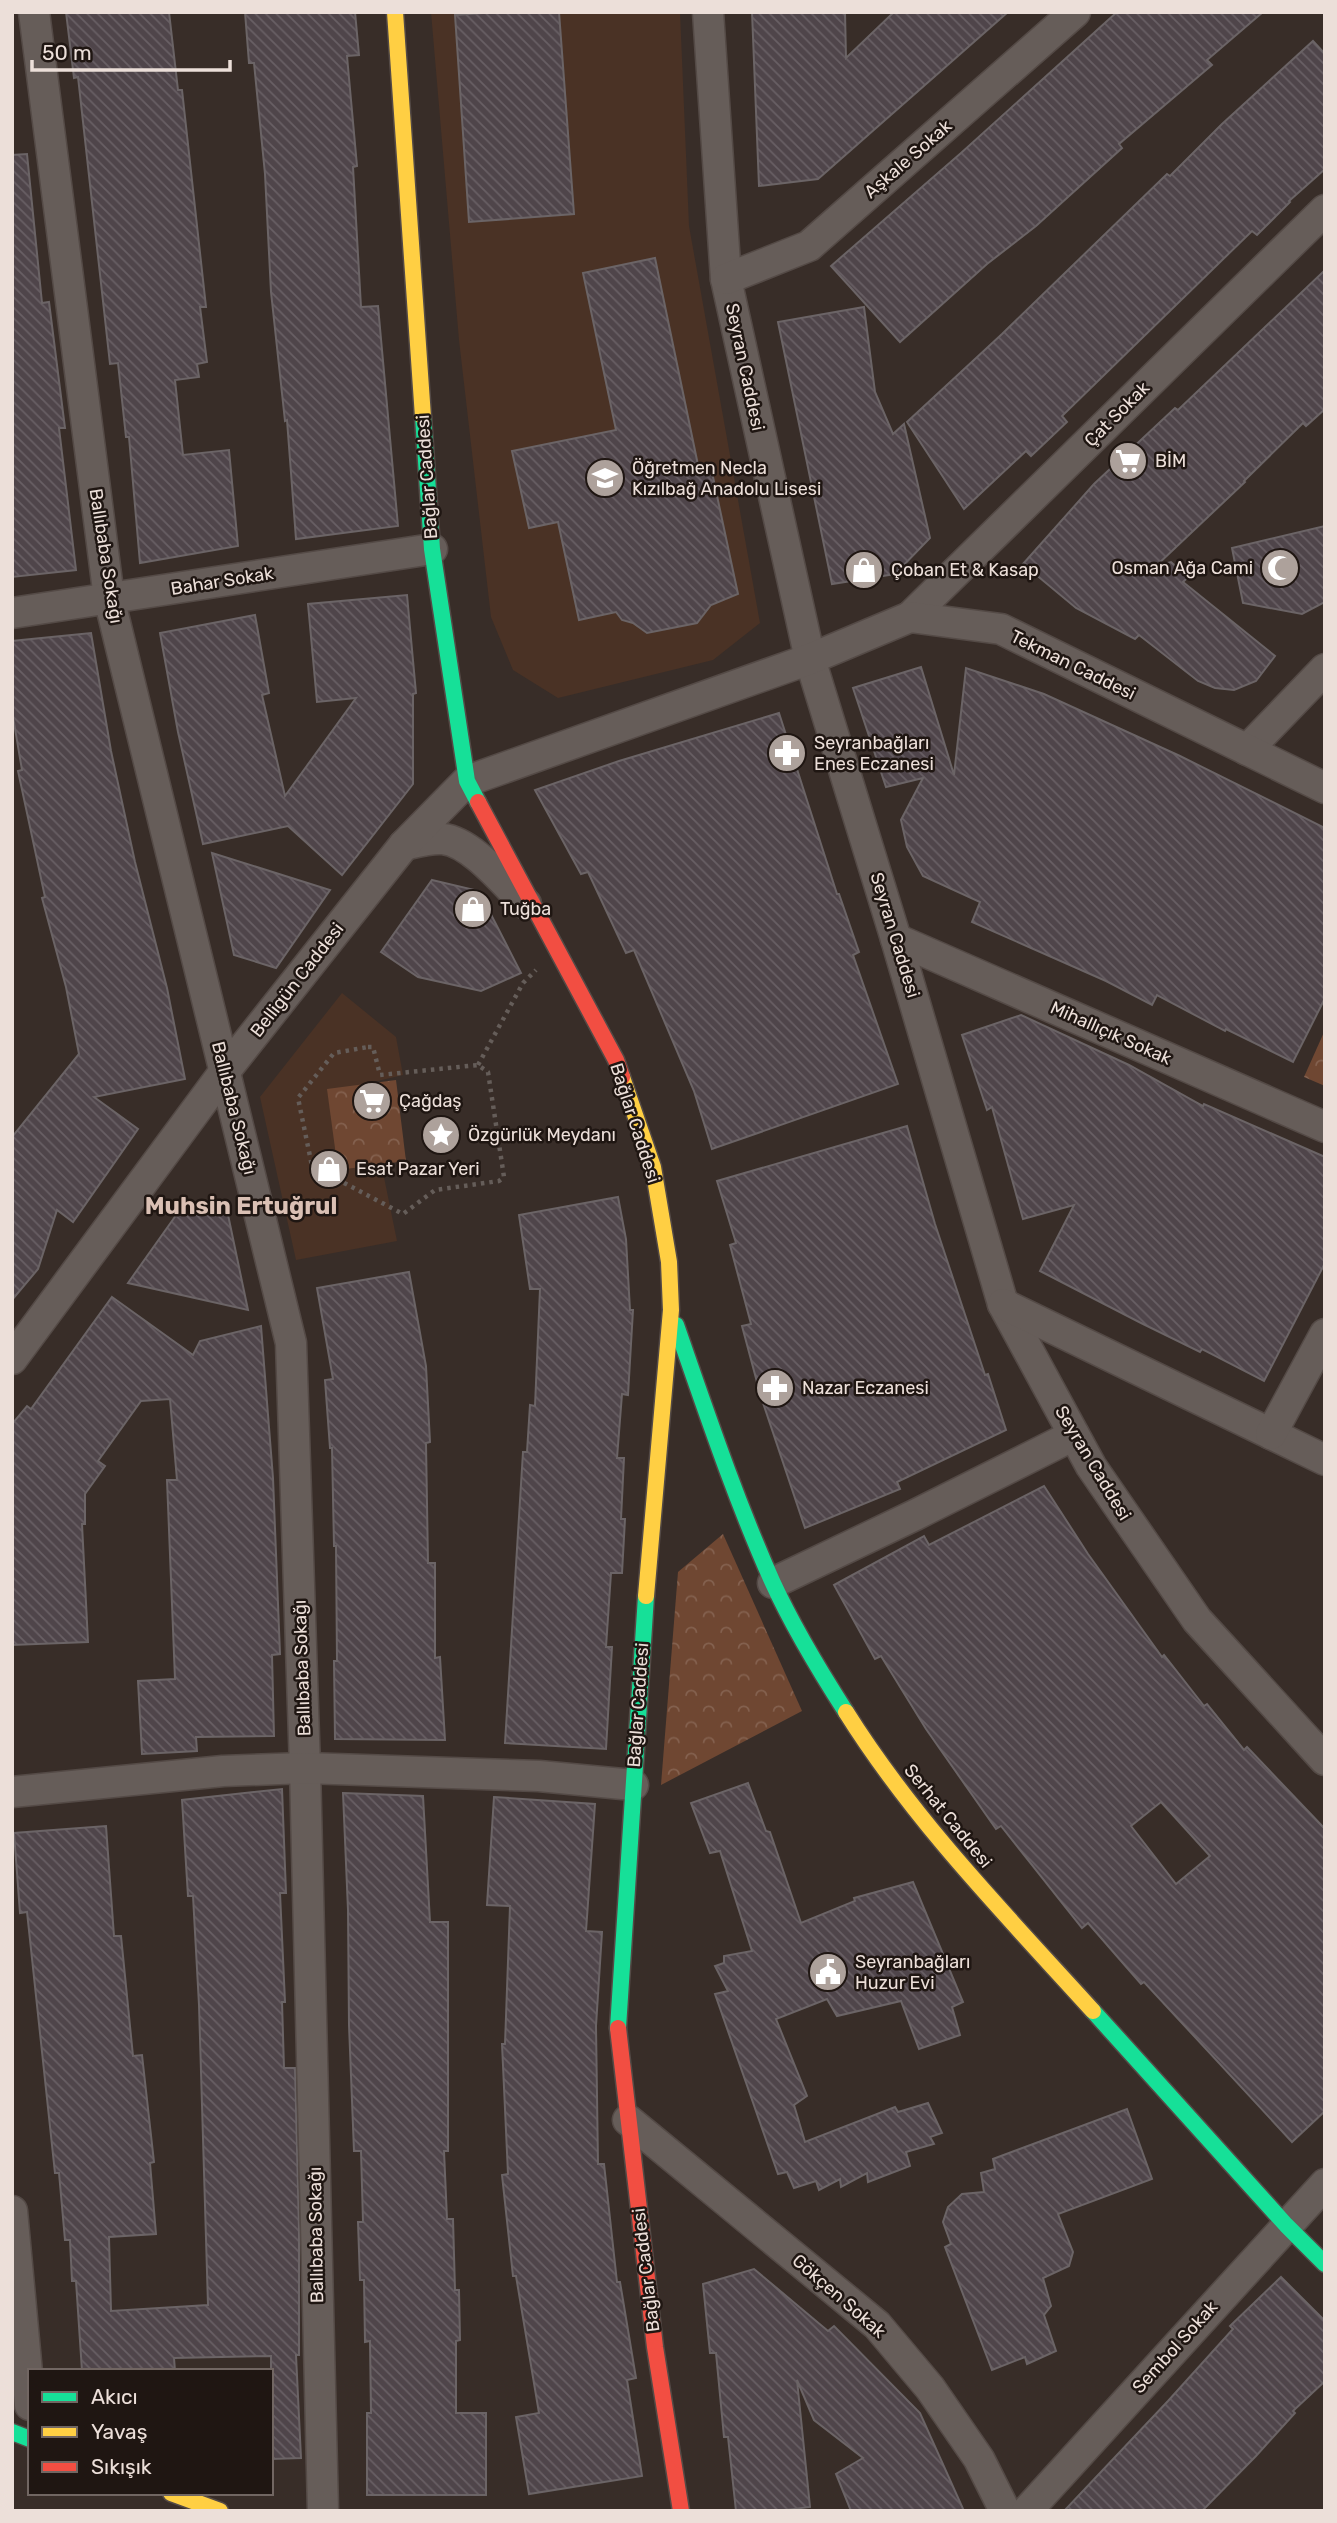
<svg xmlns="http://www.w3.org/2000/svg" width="1337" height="2523" viewBox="0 0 1337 2523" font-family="Rubik,sans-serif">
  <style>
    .built { fill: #4a3225 }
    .forest { fill: url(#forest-crowns) }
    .building { fill: url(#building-back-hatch); stroke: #6b6466; stroke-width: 2; fill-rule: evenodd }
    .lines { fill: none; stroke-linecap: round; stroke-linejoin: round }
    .street-casing { stroke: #544a46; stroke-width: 33 }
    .fast-casing { stroke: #544a46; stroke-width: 19 }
    .slow-casing { stroke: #544a46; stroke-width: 19 }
    .jam-casing { stroke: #544a46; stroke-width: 19 }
    .path { stroke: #655d59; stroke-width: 4.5; stroke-dasharray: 3.5 5; stroke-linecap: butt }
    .street { stroke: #665d59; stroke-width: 30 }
    .fast { stroke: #16e098; stroke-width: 16 }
    .slow { stroke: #ffcf43; stroke-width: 16 }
    .jam { stroke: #f24e42; stroke-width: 16 }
    .labels { text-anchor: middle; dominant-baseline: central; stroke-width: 5; stroke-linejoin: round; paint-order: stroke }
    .street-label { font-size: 18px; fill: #ecdfd9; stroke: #1f1612 }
    .poi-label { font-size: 18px; fill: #ecdfd9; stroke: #1f1612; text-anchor: start }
    .district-label { font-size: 24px; font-weight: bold; fill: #dac0b4; stroke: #1f1612 }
  </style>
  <defs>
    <pattern id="forest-crowns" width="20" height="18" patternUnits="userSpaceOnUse" patternTransform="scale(1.75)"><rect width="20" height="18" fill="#6f4732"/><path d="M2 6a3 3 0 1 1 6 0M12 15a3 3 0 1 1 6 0" fill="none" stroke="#84614f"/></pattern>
    <pattern id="building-back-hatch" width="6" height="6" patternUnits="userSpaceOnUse" patternTransform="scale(1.75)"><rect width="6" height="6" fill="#4f454a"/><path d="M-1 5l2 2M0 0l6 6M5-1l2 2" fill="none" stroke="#685f64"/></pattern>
  </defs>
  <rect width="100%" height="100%" fill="#382d28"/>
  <g class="built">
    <path d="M431,12H680L689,226L760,623L713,660L558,698L513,670L491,617L459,340Z"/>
    <path d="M342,993L396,1037L403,1075L365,1084L397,1241L296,1260L260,1097Z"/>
  </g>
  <g class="forest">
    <path d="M1325,1030V1086L1304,1077Z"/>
    <path d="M396,1080L406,1161L338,1170L327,1089Z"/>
    <path d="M723,1534L802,1711L661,1785L678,1572Z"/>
  </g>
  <g class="building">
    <path d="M66,12H169L178,90H182L206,307H200L207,362L197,364L199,377L175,380L183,455L229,450L238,546L140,563L129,437H126L118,363L110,364L78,77L74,78Z"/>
    <path d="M245,12H355L359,55L347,56L357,166L353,167L361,307L378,306L398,526L296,539L287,420L285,421L271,292L265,174L254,63H249Z"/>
    <path d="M498,12H559L574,214L469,222L455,15Z"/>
    <path d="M752,12H845L846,58L894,12H1008L818,179L759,186Z"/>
    <path d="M1117,12H1263L1207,60L1212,65L1119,144L1122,148L1036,226L987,264L900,342L831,266L961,153Z"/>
    <path d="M1313,41L1325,54V169L1289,201L1290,202L1257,235L1252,231L1062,416L1067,422L1031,456L1026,451L964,509L907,422L1002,334L1167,174L1170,176L1222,124Z"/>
    <path d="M27,154L42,303L49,302L65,428H59L76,570L12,577V155Z"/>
    <path d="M655,258L698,465L710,463L738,594L711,605L697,623L647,633L633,623L622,620L616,612L579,620L558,522L529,528L512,451L616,430L583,273Z"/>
    <path d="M1325,270V409L1306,426L1303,423L1244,481L1245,482L1156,566L1171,562L1188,577L1183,582L1275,656L1256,681L1234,690L1215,688L1198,681L1139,635L1135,639L1076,608L1023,564L1094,484L1175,408L1178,410Z"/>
    <path d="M864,307L875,392L893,434L904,424L930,538L895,574L832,584L778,322Z"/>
    <path d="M1325,526V602L1302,614L1243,603L1232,548Z"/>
    <path d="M407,595L416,693L413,694V784L342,875L288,826L203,844L178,732L160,633L255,615L269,693L262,695L285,796L356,698L317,702L308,604Z"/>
    <path d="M91,633L111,751L135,862L167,988L185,1079L94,1097L138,1129L73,1222L57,1210L38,1269L12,1300V1137L79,1054L66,987L42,898L45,897L18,771L22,770L12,711V641Z"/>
    <path d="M921,667L954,775L966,668L1044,694L1180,756L1325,828V998L1293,1062L1226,1029L1225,1031L1157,995L1152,1005L1106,981L972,922L980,902L923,876L907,847L901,820L923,778L886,787L853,688Z"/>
    <path d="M779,713L837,894H839L859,952L853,955L898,1084L712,1149L694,1091L634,950L626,953L588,872L581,874L535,790L619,761Z"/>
    <path d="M212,853L330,890L276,968L234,955Z"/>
    <path d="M432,880L479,891L521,973L481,991L418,977L381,952Z"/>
    <path d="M1021,1015L1129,1065L1203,1106L1204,1104L1325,1157V1263L1264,1381L1202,1349L1200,1352L1141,1323L1040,1271L1074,1205L1023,1219L992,1107L987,1110L962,1035Z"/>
    <path d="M907,1126L935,1224L985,1375L988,1374L1006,1430L897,1482L900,1489L805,1528L761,1397L742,1326L751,1324L730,1245L736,1243L717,1181Z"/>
    <path d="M618,1197L626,1239L630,1310H633L628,1395L622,1394L617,1458H624L621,1519H625L622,1573H611L606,1647H612L606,1749L505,1743L523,1452H527L530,1405L535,1406L540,1289H530L519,1215Z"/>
    <path d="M184,1204L227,1210L248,1310L128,1283Z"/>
    <path d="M409,1272L426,1366L430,1442L426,1443L428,1563H435V1658L440,1657L445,1740L335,1739L334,1661H337L336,1546H334L332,1448H330L325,1380L333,1379L317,1288Z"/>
    <path d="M112,1297L193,1355L200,1341L261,1326L273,1478L280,1654L272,1655L274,1736L196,1737L197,1751L142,1754L138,1681L175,1679L167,1480H177L170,1399L141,1401L98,1461L105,1466L85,1494V1524H82L88,1642L12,1645V1424L27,1406L31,1409Z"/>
    <path d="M1044,1486L1088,1554L1162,1657L1164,1655L1204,1706L1207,1704L1244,1750L1247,1747L1325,1829V2111L1292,2142L1144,1982L1141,1984L1088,1923L1082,1928L1001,1826L996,1829L926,1729L881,1656L875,1659L834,1585L924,1536L929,1545ZM1161,1802L1210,1856L1176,1884L1131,1826Z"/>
    <path d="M748,1783L766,1831L770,1832L801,1923L855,1901L854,1898L913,1882L963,2002L952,2007L960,2035L919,2049L901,2001L837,2016L827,1999L776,2019L807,2096L794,2105L805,2142L895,2107L898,2112L928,2103L942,2133L930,2137L934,2144L906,2152L910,2166L868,2182L867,2173L841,2187L840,2179L819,2190L816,2181L794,2188L787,2172L778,2174L715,1994L728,1991L715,1966L724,1963V1956L752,1951L720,1851L710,1853L691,1803Z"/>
    <path d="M282,1789L286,1893H280L285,2002H282L284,2068H295L299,2230V2355H296L301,2458L271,2459V2356L174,2358L175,2371H82L76,2281H72L70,2240H65L59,2173H55L27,1912L20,1913L14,1833L106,1826L114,1936H121L133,2056L142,2055L154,2162L150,2163L156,2234L109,2237L111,2311L208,2305L199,2005L193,1896H188L182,1800Z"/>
    <path d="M343,1793L423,1796L430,1922H448V2151H444L447,2219H453L455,2290H459L460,2340L456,2341V2413H486V2495H367V2413H371L370,2341L365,2342L364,2280H360L358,2222H363L361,2151H354L349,2025L348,1910Z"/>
    <path d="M494,1797L595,1804L586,1931L602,1932L596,2026L598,2164H604L617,2282H620L636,2378L627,2380L642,2476L529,2494L516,2417L539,2413L516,2276H513L502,2175L508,2174L502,2044H505L510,1906L487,1905Z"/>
    <path d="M1127,2109L1152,2179L1058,2214L1073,2252L1069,2266L1043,2278L1051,2306L1044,2315L1056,2351L1027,2364L1025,2357L992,2370L945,2247L951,2244L943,2222L948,2207L962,2194L984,2192L981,2173L995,2169L993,2159Z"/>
    <path d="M754,2269L828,2331L834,2326L920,2413L964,2511H851L836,2474L863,2458L814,2420L797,2380L810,2507L778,2511H736L728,2437H724L716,2353H710L703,2284Z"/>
    <path d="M1281,2277L1325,2321V2381L1293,2411L1295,2413L1256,2456L1202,2511H1064L1168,2401L1233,2329L1230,2326Z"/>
  </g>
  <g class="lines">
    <defs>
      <g id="street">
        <path d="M34,12L109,598L291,1343L305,1768L323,2511"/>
        <path d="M708,12L726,279L810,659L896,939L1003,1304L1091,1466L1197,1620L1325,1760"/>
        <path d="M726,279L809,246L1075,12"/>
        <path d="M12,613L432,549"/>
        <path d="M910,617L1325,210"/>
        <path d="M1247,750L1325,669"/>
        <path d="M404,845C417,842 430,838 443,839C472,842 505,884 526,904"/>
        <path d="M896,939L1325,1127"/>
        <path d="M1003,1304L1325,1460"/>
        <path d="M12,1359L225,1071L404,845L467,781L810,659L910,617L1001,629L1325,788"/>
        <path d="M1271,1434L1325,1334"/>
        <path d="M773,1583L915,1515L1074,1435"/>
        <path d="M12,1792L223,1771L305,1768L539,1776L633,1785"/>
        <path d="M628,2120L877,2325L930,2388L979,2459L1005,2511"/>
        <path d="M12,2211L30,2405"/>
        <path d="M1027,2511L1325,2184"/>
      </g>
      <g id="fast">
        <path d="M423,417L432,549L467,781L478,802"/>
        <path d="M676,1325C706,1411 735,1498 772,1581C793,1627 819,1670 846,1712"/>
        <path d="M1093,2011L1286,2225L1325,2264"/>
        <path d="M618,2028L646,1596"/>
        <path d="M12,2432L30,2439"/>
      </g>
      <g id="slow">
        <path d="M395,12L423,417"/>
        <path d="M622,1077L653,1167L669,1262L671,1310L646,1596"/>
        <path d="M846,1712C915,1822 1006,1915 1093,2011"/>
        <path d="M171,2493L220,2511"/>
      </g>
      <g id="jam">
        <path d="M478,802L616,1060L622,1077"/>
        <path d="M618,2028L655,2347L681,2511"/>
      </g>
    </defs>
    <use href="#street" class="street-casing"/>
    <use href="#fast" class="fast-casing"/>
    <use href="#slow" class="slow-casing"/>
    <use href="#jam" class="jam-casing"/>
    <g class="path">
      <path d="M368,1047H373L380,1075L478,1065L488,1072L504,1177L499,1181L435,1190L403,1214L312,1166L298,1098L334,1053Z"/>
      <path d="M478,1065L523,983L536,970"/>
    </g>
    <use href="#street" class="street"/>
    <use href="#fast" class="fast"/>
    <use href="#slow" class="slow"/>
    <use href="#jam" class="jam"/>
  </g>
  <defs>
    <symbol id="supermarket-disc" viewBox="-11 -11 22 22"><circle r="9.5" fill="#ada19b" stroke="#1f1612"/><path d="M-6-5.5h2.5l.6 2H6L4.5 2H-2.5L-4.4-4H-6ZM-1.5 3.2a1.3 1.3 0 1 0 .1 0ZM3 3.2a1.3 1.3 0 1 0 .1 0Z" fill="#fff"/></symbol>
    <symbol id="school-disc" viewBox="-11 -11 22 22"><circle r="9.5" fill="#ada19b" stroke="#1f1612"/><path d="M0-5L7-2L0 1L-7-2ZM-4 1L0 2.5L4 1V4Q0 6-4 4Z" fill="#fff"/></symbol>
    <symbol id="mosque-disc" viewBox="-11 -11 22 22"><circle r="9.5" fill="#ada19b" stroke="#1f1612"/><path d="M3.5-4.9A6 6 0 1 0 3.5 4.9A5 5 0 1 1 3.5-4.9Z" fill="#fff"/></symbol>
    <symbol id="shop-disc" viewBox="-11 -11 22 22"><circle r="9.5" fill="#ada19b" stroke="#1f1612"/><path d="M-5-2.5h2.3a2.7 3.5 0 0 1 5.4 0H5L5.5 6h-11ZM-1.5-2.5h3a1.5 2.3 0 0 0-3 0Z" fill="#fff"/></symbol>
    <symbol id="pharmacy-disc" viewBox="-11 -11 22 22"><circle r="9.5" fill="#ada19b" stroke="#1f1612"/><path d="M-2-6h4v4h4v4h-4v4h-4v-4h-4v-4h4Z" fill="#fff"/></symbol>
    <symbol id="sight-disc" viewBox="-11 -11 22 22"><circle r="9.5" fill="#ada19b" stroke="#1f1612"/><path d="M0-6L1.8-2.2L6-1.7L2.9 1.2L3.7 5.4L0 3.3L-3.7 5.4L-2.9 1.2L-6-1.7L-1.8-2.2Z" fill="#fff"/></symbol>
    <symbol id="civic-disc" viewBox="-11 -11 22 22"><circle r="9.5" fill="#ada19b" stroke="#1f1612"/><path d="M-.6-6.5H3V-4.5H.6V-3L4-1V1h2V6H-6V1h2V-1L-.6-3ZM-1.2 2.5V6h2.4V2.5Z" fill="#fff"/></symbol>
  </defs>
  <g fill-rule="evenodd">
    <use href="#supermarket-disc" x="1106" y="439" width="44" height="44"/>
    <use href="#school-disc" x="583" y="456" width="44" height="44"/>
    <use href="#mosque-disc" x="1258" y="546" width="44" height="44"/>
    <use href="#shop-disc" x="842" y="548" width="44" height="44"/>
    <use href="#pharmacy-disc" x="765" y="731" width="44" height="44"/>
    <use href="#shop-disc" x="451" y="887" width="44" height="44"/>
    <use href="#supermarket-disc" x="350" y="1079" width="44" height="44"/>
    <use href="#sight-disc" x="419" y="1113" width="44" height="44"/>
    <use href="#shop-disc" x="307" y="1147" width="44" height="44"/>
    <use href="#pharmacy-disc" x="753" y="1366" width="44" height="44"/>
    <use href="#civic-disc" x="806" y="1950" width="44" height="44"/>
  </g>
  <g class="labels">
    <g class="street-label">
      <text transform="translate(908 159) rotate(-41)">Aşkale Sokak</text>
      <text transform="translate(745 367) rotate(78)">Seyran Caddesi</text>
      <text transform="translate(1117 414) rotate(-45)">Çat Sokak</text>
      <text transform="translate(427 477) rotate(-94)">Bağlar Caddesi</text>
      <text transform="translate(106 556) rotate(81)">Ballıbaba Sokağı</text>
      <text transform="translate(222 581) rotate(-9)">Bahar Sokak</text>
      <text transform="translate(1073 665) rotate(26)">Tekman Caddesi</text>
      <text transform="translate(895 935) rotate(73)">Seyran Caddesi</text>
      <text transform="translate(297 980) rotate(-52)">Belligün Caddesi</text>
      <text transform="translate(1111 1033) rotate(24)">Mihallıçık Sokak</text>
      <text transform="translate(234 1108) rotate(76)">Ballıbaba Sokağı</text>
      <text transform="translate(635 1123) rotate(72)">Bağlar Caddesi</text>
      <text transform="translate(1093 1463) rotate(59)">Seyran Caddesi</text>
      <text transform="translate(302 1668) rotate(-92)">Ballıbaba Sokağı</text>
      <text transform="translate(638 1705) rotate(-86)">Bağlar Caddesi</text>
      <text transform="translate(948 1816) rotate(51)">Serhat Caddesi</text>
      <text transform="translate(316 2235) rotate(-91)">Ballıbaba Sokağı</text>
      <text transform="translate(646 2270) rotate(-97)">Bağlar Caddesi</text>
      <text transform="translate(839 2296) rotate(41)">Gökçen Sokak</text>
      <text transform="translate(1175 2347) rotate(-48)">Sembol Sokak</text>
    </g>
    <g class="poi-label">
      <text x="1155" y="461">BİM</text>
      <text x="632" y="468">Öğretmen Necla<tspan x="632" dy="21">Kızılbağ Anadolu Lisesi</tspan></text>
      <text x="1253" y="568" text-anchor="end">Osman Ağa Cami</text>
      <text x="891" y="570">Çoban Et &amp; Kasap</text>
      <text x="814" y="743">Seyranbağları<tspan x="814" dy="21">Enes Eczanesi</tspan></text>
      <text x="500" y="909">Tuğba</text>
      <text x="399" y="1101">Çağdaş</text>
      <text x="468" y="1135">Özgürlük Meydanı</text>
      <text x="356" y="1169">Esat Pazar Yeri</text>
      <text x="802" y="1388">Nazar Eczanesi</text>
      <text x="855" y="1962">Seyranbağları<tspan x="855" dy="21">Huzur Evi</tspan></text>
    </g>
    <g class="district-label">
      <text x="241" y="1206">Muhsin Ertuğrul</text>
    </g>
  </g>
  <rect width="1337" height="2523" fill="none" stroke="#ecdfd9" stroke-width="28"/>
  <rect x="28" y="2369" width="245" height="126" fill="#1f1612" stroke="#716662" stroke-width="2"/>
  <rect x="42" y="2392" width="35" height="10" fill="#16e098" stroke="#716662" stroke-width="2"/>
  <text x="91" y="2404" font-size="21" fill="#ecdfd9">Akıcı</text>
  <rect x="42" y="2427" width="35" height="10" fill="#ffcf43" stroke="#716662" stroke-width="2"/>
  <text x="91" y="2439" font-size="21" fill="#ecdfd9">Yavaş</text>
  <rect x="42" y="2462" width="35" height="10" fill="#f24e42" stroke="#716662" stroke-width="2"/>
  <text x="91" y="2474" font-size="21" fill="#ecdfd9">Sıkışık</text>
  <path d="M32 60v10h198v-10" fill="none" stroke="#ecdfd9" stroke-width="3.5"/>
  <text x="42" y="60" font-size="21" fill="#ecdfd9" stroke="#1f1612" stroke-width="5" paint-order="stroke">50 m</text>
</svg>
